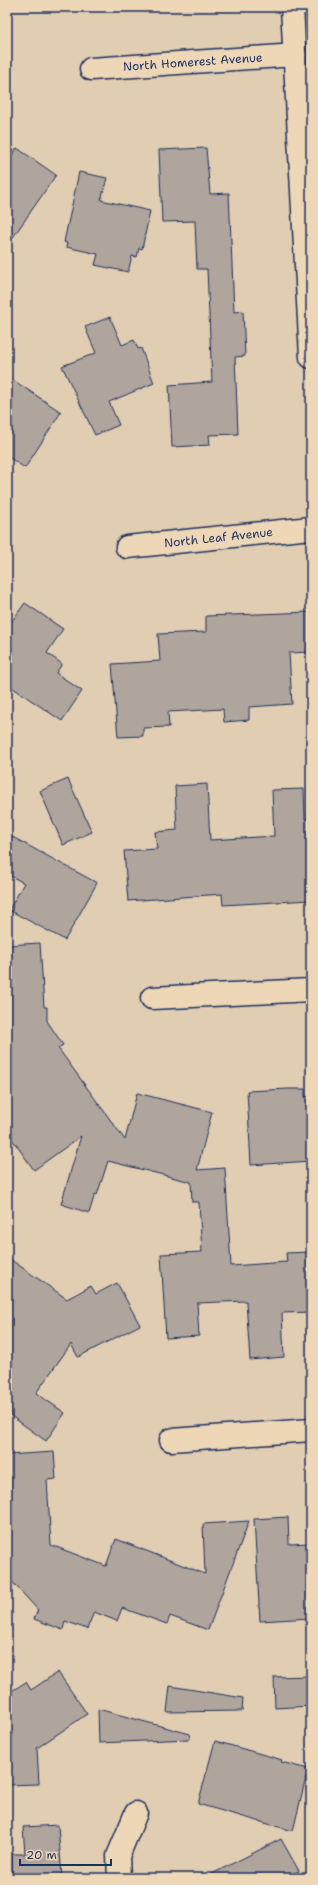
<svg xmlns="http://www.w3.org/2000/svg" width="318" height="1885" viewBox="0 0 318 1885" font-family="'Shantell Sans',sans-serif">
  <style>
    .building { fill: #b0a59d; stroke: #1b2f5e }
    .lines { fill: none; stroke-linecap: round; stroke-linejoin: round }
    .minor-casing { stroke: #1b2f5e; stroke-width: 25 }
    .minor { stroke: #eed7b7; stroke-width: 22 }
    .labels { text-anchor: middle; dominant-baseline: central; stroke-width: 3; stroke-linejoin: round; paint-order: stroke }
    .street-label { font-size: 12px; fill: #1b2f5e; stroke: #eed7b7 }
  </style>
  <rect width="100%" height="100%" fill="#e1cdb2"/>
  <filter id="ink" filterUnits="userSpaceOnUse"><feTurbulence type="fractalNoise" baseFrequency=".025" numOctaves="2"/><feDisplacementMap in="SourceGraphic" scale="8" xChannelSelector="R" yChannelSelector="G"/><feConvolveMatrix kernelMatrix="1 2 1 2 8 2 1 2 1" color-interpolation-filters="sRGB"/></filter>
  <g filter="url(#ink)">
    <g class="building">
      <path d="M17,148L56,175L7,246V163Z"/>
      <path d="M206,148L210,194L229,193L234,312L243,311L245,356L235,357L238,434L209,435L210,445L172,447L169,385L212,382L207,269H197L195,221L162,222L159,150Z"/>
      <path d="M79,172L107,178L101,200L150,211L142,249L139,248L137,257L132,256L128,272L95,265L98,254L66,247L67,243L64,242Z"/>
      <path d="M110,317L122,345L134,340L138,349L141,348L154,383L109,402L119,425L95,435L62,366L96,353L85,327Z"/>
      <path d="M7,376L61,412L25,468L7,456Z"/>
      <path d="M25,603L63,629L47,653L62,664L56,673L82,691L62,721L7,684V628Z"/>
      <path d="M311,612V652L289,653L292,704L249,707V720L224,722L223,709L168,712L169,727L143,728V736L118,737L112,664L160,661L158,634L206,632V616Z"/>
      <path d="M68,779L92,832L63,845L40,791Z"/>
      <path d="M207,784L210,840L274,836L272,790L304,789L305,819H311V900L223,905L222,894L128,901L124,851L157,849L155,832L177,830L175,786Z"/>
      <path d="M7,834L97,883L65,940L9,910L24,883L7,874Z"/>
      <path d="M40,943L44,1007H47V1021L63,1045L58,1048L125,1140L137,1093L212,1112L197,1170L225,1168L231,1266L287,1262L286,1253L311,1252V1312L282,1313L284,1357L250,1360L246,1301L197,1303L199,1336L166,1338L161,1254L202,1252L199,1202H192L191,1182L108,1161L97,1195L95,1194L89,1213L61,1204L81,1136L34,1170L7,1132V945Z"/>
      <path d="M289,1089H305V1097L311,1096V1161L251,1165L247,1091Z"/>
      <path d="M7,1257L67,1299L91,1286L96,1294L117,1283L140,1325L78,1357L71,1344L36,1393L65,1413L46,1441L7,1413Z"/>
      <path d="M54,1452L56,1479L47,1480L51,1545L106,1566L116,1539L205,1574L203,1524L249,1521L208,1630L170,1616L167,1624L122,1608L117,1621L94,1612L87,1629L65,1621L63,1630L34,1619L38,1610L7,1576V1455Z"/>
      <path d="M288,1517L289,1544L311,1543V1618L260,1621L254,1519Z"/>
      <path d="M58,1672L87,1714L37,1748L39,1784L7,1785V1694L26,1682L31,1690Z"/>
      <path d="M311,1676V1706L275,1708L274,1677Z"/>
      <path d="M170,1686L243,1698L242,1711L167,1712Z"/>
      <path d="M98,1709L190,1734L189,1739L99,1743Z"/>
      <path d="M215,1741L282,1760L281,1762L308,1769L293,1831L198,1804Z"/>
      <path d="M58,1825L62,1878H12V1854H25L23,1827Z"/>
      <path d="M281,1839L299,1871L285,1878H204Z"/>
    </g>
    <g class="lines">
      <defs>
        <g id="minor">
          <path d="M292,7L311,357"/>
          <path id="s1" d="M91,69L295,55"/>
          <path id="s2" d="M127,547L311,528"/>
          <path d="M152,998L311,990"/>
          <path d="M171,1440L311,1430"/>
          <path d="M119,1878L118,1856L136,1813"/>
        </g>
      </defs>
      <use href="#minor" class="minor-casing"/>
      <use href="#minor" class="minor"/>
    </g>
  </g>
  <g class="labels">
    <g class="street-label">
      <text stroke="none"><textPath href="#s1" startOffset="102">North Homerest Avenue</textPath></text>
      <text stroke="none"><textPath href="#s2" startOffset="92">North Leaf Avenue</textPath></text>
    </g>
  </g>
  <rect width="318" height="1885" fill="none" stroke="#eed7b7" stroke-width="24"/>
  <rect x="12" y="12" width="294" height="1861" fill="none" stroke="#1b2f5e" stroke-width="1.5" filter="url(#ink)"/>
  <path d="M20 1859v6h91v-6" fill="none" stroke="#1b2f5e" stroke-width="2"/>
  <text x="26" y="1859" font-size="12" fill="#1b2f5e" stroke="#eed7b7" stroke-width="3" paint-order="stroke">20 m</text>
</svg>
